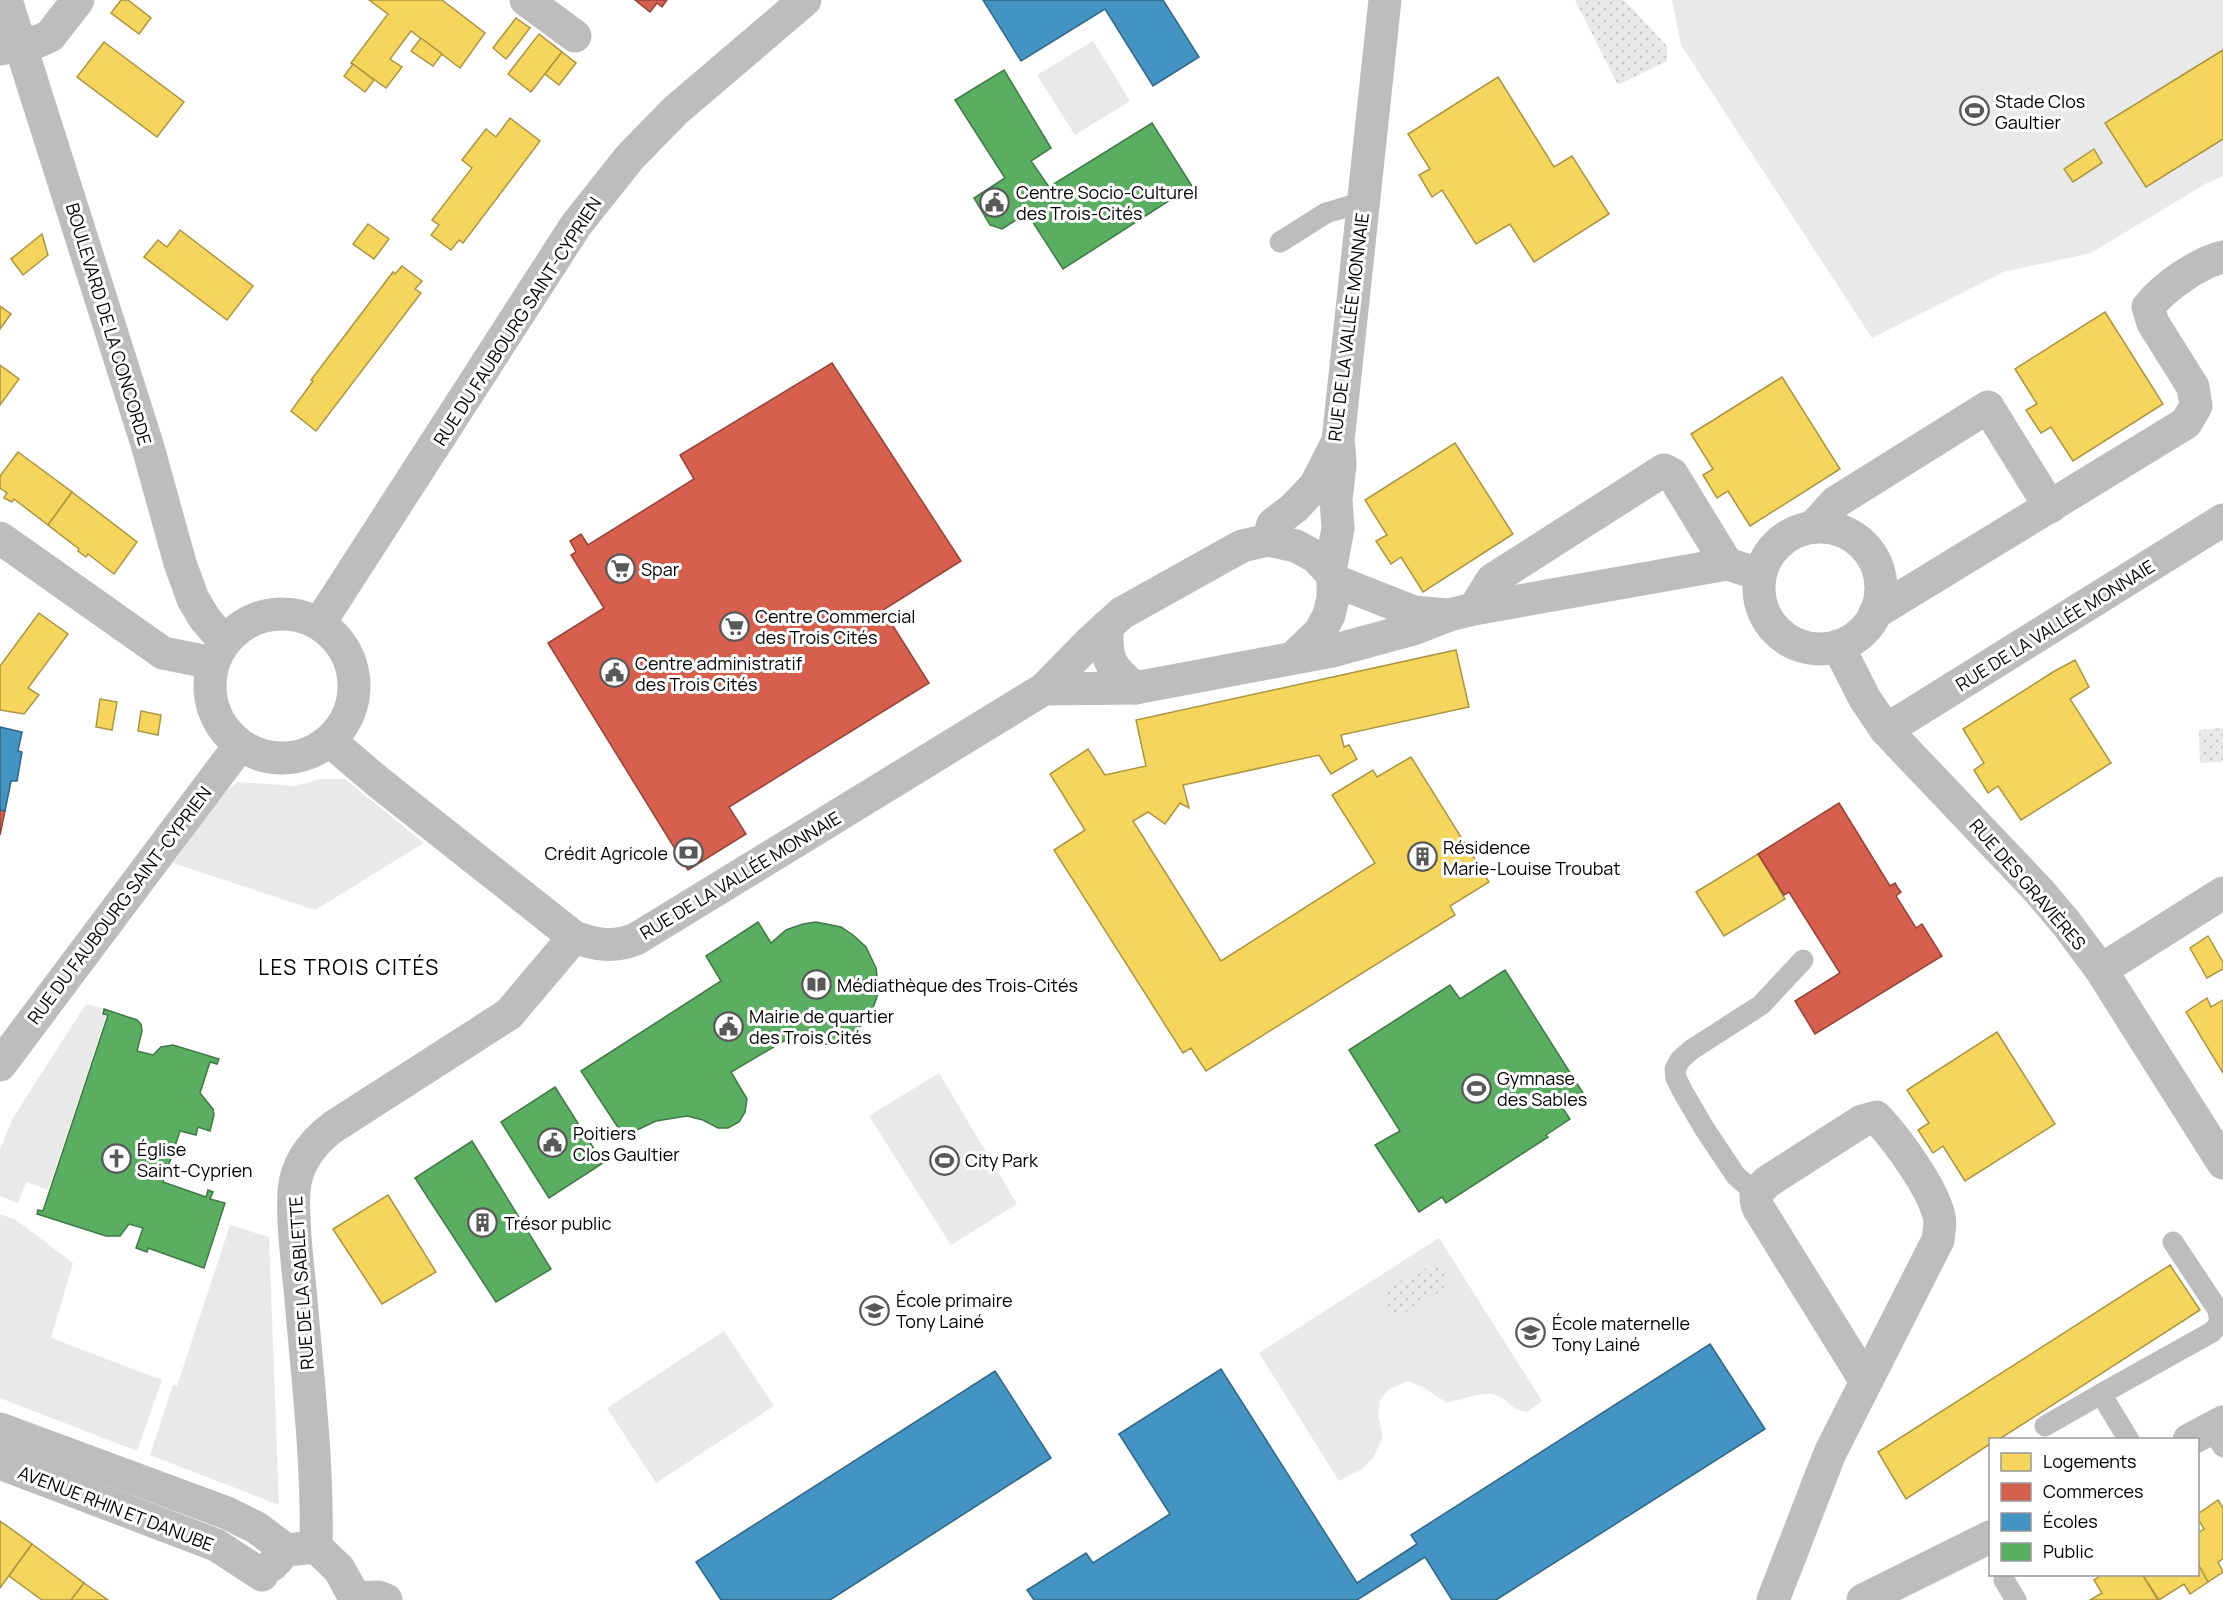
<svg xmlns="http://www.w3.org/2000/svg" width="2223" height="1600" viewBox="0 0 2223 1600" font-family="Manrope,sans-serif">
  <style>
    .grass { fill: #e9e9e9 }
    .park { fill: url(#park-dots) }
    .homes { fill: #f6d55c; stroke: #ac9540; stroke-width: 1.5 }
    .shops { fill: #d6604d; stroke: #964336; stroke-width: 1.5 }
    .schools { fill: #4393c3; stroke: #2f6788; stroke-width: 1.5 }
    .public { fill: #5aae61; stroke: #3f7a44; stroke-width: 1.5 }
    .lines { fill: none; stroke-linecap: round; stroke-linejoin: round }
    .service { stroke: #bdbdbd; stroke-width: 21 }
    .minor { stroke: #bdbdbd; stroke-width: 33 }
    .tertiary { stroke: #bdbdbd; stroke-width: 33 }
    .labels { text-anchor: middle; dominant-baseline: central; stroke-width: 6; stroke-linejoin: round; paint-order: stroke }
    .poi-label { font-size: 18px; fill: #000; stroke: #fff; text-anchor: start }
    .street-label { font-size: 18px; fill: #000; stroke: #fff }
    .quarter-label { font-size: 21px; letter-spacing: 1.5px; fill: #000; stroke: #fff }
  </style>
  <defs>
    <pattern id="park-dots" width="8" height="8" patternUnits="userSpaceOnUse" patternTransform="scale(1.5)"><rect width="8" height="8" fill="#e9e9e9"/><path d="M2 2h.1M6 6h.1" fill="none" stroke="#c6c6c6" stroke-width="1.8" stroke-linecap="round"/></pattern>
  </defs>
  <rect width="100%" height="100%" fill="#fff"/>
  <g class="grass">
    <path d="M1672,0H2223V176L2207,183L2091,253L2003,272L1872,338L1681,45Z"/>
    <path d="M1093,41L1130,101L1075,135L1037,75Z"/>
    <path d="M320,779H345L424,843L315,910L173,863L223,793L238,782L295,786Z"/>
    <path d="M86,1004L102,1008L101,1014L106,1016L48,1190L26,1182L18,1203L0,1196V1149L13,1118Z"/>
    <path d="M939,1073L1017,1204L951,1245L869,1116Z"/>
    <path d="M0,1214L16,1220L73,1263L51,1338L162,1380L137,1451L0,1398Z"/>
    <path d="M230,1225L269,1237L279,1505L150,1455L173,1385L177,1386Z"/>
    <path d="M1439,1238L1542,1401L1527,1412C1509,1409 1511,1401 1498,1396C1485,1390 1461,1400 1447,1403L1423,1387L1408,1381L1389,1389L1380,1400L1378,1415L1383,1437L1373,1458L1362,1469L1339,1481L1259,1353Z"/>
    <path d="M724,1331L774,1406L656,1483L607,1408Z"/>
  </g>
  <g class="park">
    <path d="M1575,0H1624L1667,46V61L1618,85Z"/>
    <path d="M2223,728V762L2200,763L2199,730Z"/>
    <path d="M1434,1266C1470,1280 1425,1301 1411,1309C1407,1311 1402,1314 1398,1314C1388,1314 1382,1301 1386,1293C1392,1284 1423,1268 1434,1266Z"/>
  </g>
  <g class="homes">
    <path d="M121,0H128L151,18L139,34L111,13Z"/>
    <path d="M369,0H442L485,33L460,68L411,31L390,59L402,67L386,88L351,63L388,14Z"/>
    <path d="M516,18L530,28L506,59L493,48Z"/>
    <path d="M539,34L562,52L531,92L508,74Z"/>
    <path d="M421,38L442,54L433,66L411,51Z"/>
    <path d="M104,42L184,102L157,137L77,77Z"/>
    <path d="M2223,50V139L2146,187L2105,123Z"/>
    <path d="M562,52L576,63L559,85L545,74Z"/>
    <path d="M353,64L374,80L365,92L344,76Z"/>
    <path d="M1498,77L1554,167L1572,156L1609,214L1534,262L1510,224L1476,244L1442,190L1432,197L1419,175L1430,169L1408,134Z"/>
    <path d="M510,118L540,141L463,243L459,240L451,250L431,235L439,225L432,220L472,168L462,160L486,129L496,137Z"/>
    <path d="M2094,149L2102,163L2073,182L2064,169Z"/>
    <path d="M368,224L389,239L374,259L353,244Z"/>
    <path d="M180,230L253,286L227,320L144,257L158,240L167,247Z"/>
    <path d="M42,234L48,255L23,275L11,259Z"/>
    <path d="M402,266L422,281L415,289L421,293L316,431L291,411L313,381L311,380L393,272L395,274Z"/>
    <path d="M0,306L11,314L0,329Z"/>
    <path d="M2105,312L2163,404L2073,461L2051,427L2041,433L2026,410L2037,404L2015,369Z"/>
    <path d="M0,365L19,379L0,405Z"/>
    <path d="M1782,377L1840,469L1750,526L1728,491L1717,498L1703,475L1713,469L1691,434Z"/>
    <path d="M1455,443L1513,534L1423,592L1401,557L1391,564L1376,541L1387,535L1365,500Z"/>
    <path d="M18,452L72,492L48,525L14,499L12,502L4,498L7,493L0,488V476Z"/>
    <path d="M72,492L137,542L114,574L88,554L86,557L78,551L79,549L48,525Z"/>
    <path d="M39,613L68,634L28,688L39,695L24,714L0,710V666Z"/>
    <path d="M1456,650L1469,707L1341,735L1344,747L1349,745L1357,759L1331,774L1319,755L1183,785L1189,808L1180,803L1165,824L1148,812L1133,821L1221,961L1375,863L1332,795L1373,770L1377,777L1411,757L1489,882L1450,906L1455,915L1206,1071L1191,1048L1183,1053L1054,850L1085,830L1050,774L1088,749L1105,775L1146,766L1136,720Z"/>
    <path d="M2075,660L2089,687L2070,699L2111,763L2021,820L1998,786L1988,793L1974,770L1984,763L1963,729L2053,672Z"/>
    <path d="M100,699L117,702L112,730L96,727Z"/>
    <path d="M141,711L161,715L158,735L138,731Z"/>
    <path d="M1758,854L1785,899L1724,936L1696,892Z"/>
    <path d="M2208,936L2223,962V969L2207,978L2190,948Z"/>
    <path d="M2207,998L2211,1007L2223,1000V1073L2186,1012Z"/>
    <path d="M1997,1032L2055,1124L1965,1181L1943,1146L1933,1153L1918,1130L1929,1123L1907,1090Z"/>
    <path d="M388,1195L436,1272L382,1304L333,1229Z"/>
    <path d="M2170,1265L2200,1310L1998,1440H1990V1444L1906,1499L1878,1452Z"/>
    <path d="M2218,1500L2223,1508V1559L2218,1562L2223,1572L2208,1582L2198,1564V1533L2204,1529L2198,1519V1514Z"/>
    <path d="M0,1521L32,1544L0,1588Z"/>
    <path d="M32,1544L84,1583L71,1600H42L9,1576Z"/>
    <path d="M2198,1564L2208,1582L2190,1594L2184,1584L2159,1600L2142,1574H2198Z"/>
    <path d="M2103,1574H2142L2158,1600H2090L2102,1593L2094,1580Z"/>
    <path d="M84,1583L108,1600H71Z"/>
  </g>
  <g class="shops">
    <path d="M635,0H667L662,7L657,3L650,12Z"/>
    <path d="M832,363L961,561L883,610L929,683L729,807L746,834L688,870L548,643L604,608L571,555L576,552L570,541L581,534L588,545L694,479L680,455Z"/>
    <path d="M1839,803L1890,886L1895,883L1898,888L1901,892L1896,896L1916,928L1922,924L1942,956L1815,1034L1795,1001L1840,973L1789,892L1784,895L1758,854Z"/>
    <path d="M0,810L5,811L0,835Z"/>
  </g>
  <g class="schools">
    <path d="M983,0H1163L1199,57L1153,86L1105,9L1021,61Z"/>
    <path d="M0,727L22,732L18,751L22,752L17,781H11L5,811L0,810Z"/>
    <path d="M1710,1344L1765,1429L1496,1600H1452L1425,1557L1357,1600H1034L1027,1590L1086,1553L1093,1563L1170,1514L1119,1434L1221,1369L1357,1583L1417,1544L1411,1535Z"/>
    <path d="M995,1371L1051,1458L830,1600H721L696,1562Z"/>
  </g>
  <g class="public">
    <path d="M1004,70L1051,148L1031,161L1049,187L1152,123L1192,186L1063,269L1027,213L1002,229L990,225L974,198L1005,178L955,100Z"/>
    <path d="M758,922L771,943L786,930L803,924L816,922L841,927L853,935L866,947L876,968L878,984L877,997L871,1013L861,1026L845,1038L829,1044H810L789,1038L731,1072L747,1099L745,1112L739,1122L728,1128H718L703,1120L687,1116L656,1121L631,1133L622,1130L617,1126L581,1071L721,981L706,956Z"/>
    <path d="M1505,970L1583,1093L1562,1107L1570,1119L1546,1135L1548,1137L1446,1203L1442,1197L1419,1212L1375,1145L1400,1131L1349,1050L1450,985L1460,999Z"/>
    <path d="M104,1009L137,1020L141,1024L142,1031L137,1051L153,1055L161,1047L173,1045L219,1059L217,1064L210,1062L200,1093L213,1109L214,1115L210,1131L198,1127L196,1135L180,1131L163,1182L206,1197L208,1190L213,1192L210,1199L225,1203L204,1268L148,1248L147,1252L136,1248L143,1228L129,1224L120,1236H106L37,1214L38,1210L43,1211L108,1015L103,1014Z"/>
    <path d="M555,1087L603,1163L549,1198L501,1122Z"/>
    <path d="M472,1141L551,1269L496,1302L415,1178Z"/>
  </g>
  <g class="lines">
    <g class="service">
      <path d="M1280,242L1326,213L1363,202"/>
      <path d="M1756,1193L1736,1176L1704,1128L1683,1092L1676,1078L1675,1069L1680,1060L1691,1050L1761,1005L1803,960"/>
      <path d="M2101,1394L2212,1332L2220,1323L2218,1310L2173,1242"/>
      <path d="M2045,1426L2101,1394L2129,1440"/>
      <path d="M2211,1428L2223,1447"/>
      <path d="M2004,1580L2016,1600"/>
    </g>
    <g class="minor">
      <path d="M526,0L575,36"/>
      <path d="M0,49L39,41L50,36L78,0"/>
      <path d="M1813,527L1836,502L1988,407L2050,507"/>
      <circle cx="1820" cy="588" r="61"/>
      <path d="M0,538L163,653L213,663"/>
      <path d="M1268,540L1273,524L1294,508L1315,486L1338,441L1385,0"/>
      <path d="M1330,572L1338,528L1336,500L1340,465L1339,448"/>
      <path d="M1333,580L1414,612L1447,615"/>
      <path d="M1474,609L1492,580L1664,470L1672,474L1727,564"/>
      <path d="M1875,613L2186,423L2196,406L2193,387L2153,323L2148,307C2164,287 2198,263 2223,257"/>
      <path d="M1107,626C1106,660 1109,667 1135,688"/>
      <path d="M1838,646L1865,699L1886,730L2039,891L2066,923L2101,970L2223,1163"/>
      <path d="M1044,689L1090,642L1122,613L1242,546L1268,540L1296,546L1316,557L1330,572L1333,580V598L1329,615L1320,632L1295,656"/>
      <path d="M1886,730L2223,520"/>
      <path d="M330,741L377,781L574,937C596,945 614,948 636,939L1044,689L1135,688L1332,651L1413,629L1449,615L1474,609L1727,564L1760,574"/>
      <path d="M2101,970L2223,893"/>
      <path d="M2189,1440L2223,1422"/>
      <path d="M316,1547C318,1464 308,1382 301,1300C298,1265 292,1227 294,1191C296,1163 312,1143 333,1127L509,1014L574,937"/>
      <path d="M1773,1600L1830,1453L1938,1240C1939,1232 1941,1223 1939,1216C1932,1187 1897,1139 1876,1117L1862,1121L1767,1182L1756,1193C1756,1200 1756,1203 1759,1209L1865,1380"/>
      <path d="M1863,1600L1990,1537"/>
    </g>
    <g class="tertiary">
      <path d="M6,0L147,444L180,563L193,599L205,619L224,641"/>
      <circle cx="282" cy="686" r="72"/>
      <path d="M319,624L576,225L630,157L676,110L805,0"/>
      <path d="M0,1065L240,745"/>
      <path d="M0,1429L227,1513L257,1528L286,1550"/>
      <path d="M0,1463L216,1545L262,1575"/>
      <path d="M272,1565L286,1550L316,1547L339,1569L355,1598"/>
      <path d="M355,1598L378,1597L386,1600"/>
    </g>
  </g>
  <defs>
    <symbol id="stadium-ring" viewBox="-11 -11 22 22"><circle r="9.5" fill="#fff" stroke="#595959" stroke-width="1.5"/><path d="M0-5a6.5 5 0 1 0 0 10a6.5 5 0 1 0 0-10ZM-3.5-1.8h7v3.6h-7Z" fill="#595959"/></symbol>
    <symbol id="civic-ring" viewBox="-11 -11 22 22"><circle r="9.5" fill="#fff" stroke="#595959" stroke-width="1.5"/><path d="M-.6-6.5H3V-4.5H.6V-3L4-1V1h2V6H-6V1h2V-1L-.6-3ZM-1.2 2.5V6h2.4V2.5Z" fill="#595959"/></symbol>
    <symbol id="supermarket-ring" viewBox="-11 -11 22 22"><circle r="9.5" fill="#fff" stroke="#595959" stroke-width="1.5"/><path d="M-6-5.5h2.5l.6 2H6L4.5 2H-2.5L-4.4-4H-6ZM-1.5 3.2a1.3 1.3 0 1 0 .1 0ZM3 3.2a1.3 1.3 0 1 0 .1 0Z" fill="#595959"/></symbol>
    <symbol id="bank-ring" viewBox="-11 -11 22 22"><circle r="9.5" fill="#fff" stroke="#595959" stroke-width="1.5"/><path d="M-6-4H6V4H-6ZM0-2.3a2.3 2.3 0 1 0 0 4.6a2.3 2.3 0 1 0 0-4.6Z" fill="#595959"/></symbol>
    <symbol id="building-ring" viewBox="-11 -11 22 22"><circle r="9.5" fill="#fff" stroke="#595959" stroke-width="1.5"/><path d="M-4-6H4V6H1V3H-1V6H-4ZM-2.5-4.3h1.7v1.8h-1.7ZM.8-4.3h1.7v1.8H.8ZM-2.5-1h1.7V.8h-1.7ZM.8-1h1.7V.8H.8Z" fill="#595959"/></symbol>
    <symbol id="library-ring" viewBox="-11 -11 22 22"><circle r="9.5" fill="#fff" stroke="#595959" stroke-width="1.5"/><path d="M-6-4Q-3-5.5-.7-3.5V5Q-3 3-6 4ZM6-4Q3-5.5 .7-3.5V5Q3 3 6 4Z" fill="#595959"/></symbol>
    <symbol id="church-ring" viewBox="-11 -11 22 22"><circle r="9.5" fill="#fff" stroke="#595959" stroke-width="1.5"/><path d="M-1.2-6h2.4v3.5h3.3v2.4h-3.3V6h-2.4V-.1h-3.3v-2.4h3.3Z" fill="#595959"/></symbol>
    <symbol id="school-ring" viewBox="-11 -11 22 22"><circle r="9.5" fill="#fff" stroke="#595959" stroke-width="1.5"/><path d="M0-5L7-2L0 1L-7-2ZM-4 1L0 2.5L4 1V4Q0 6-4 4Z" fill="#595959"/></symbol>
  </defs>
  <g fill-rule="evenodd">
    <use href="#stadium-ring" x="1958" y="94" width="33" height="33"/>
    <use href="#civic-ring" x="978" y="186" width="33" height="33"/>
    <use href="#supermarket-ring" x="604" y="552" width="33" height="33"/>
    <use href="#supermarket-ring" x="718" y="610" width="33" height="33"/>
    <use href="#civic-ring" x="598" y="656" width="33" height="33"/>
    <use href="#bank-ring" x="672" y="836" width="33" height="33"/>
    <use href="#building-ring" x="1406" y="840" width="33" height="33"/>
    <use href="#library-ring" x="800" y="968" width="33" height="33"/>
    <use href="#civic-ring" x="712" y="1010" width="33" height="33"/>
    <use href="#stadium-ring" x="1460" y="1072" width="33" height="33"/>
    <use href="#civic-ring" x="536" y="1126" width="33" height="33"/>
    <use href="#church-ring" x="100" y="1142" width="33" height="33"/>
    <use href="#stadium-ring" x="928" y="1144" width="33" height="33"/>
    <use href="#building-ring" x="466" y="1206" width="33" height="33"/>
    <use href="#school-ring" x="858" y="1294" width="33" height="33"/>
    <use href="#school-ring" x="1514" y="1316" width="33" height="33"/>
  </g>
  <g class="labels">
    <g class="poi-label">
      <text x="1995" y="101">Stade Clos<tspan x="1995" dy="21">Gaultier</tspan></text>
      <text x="1016" y="192">Centre Socio-Culturel<tspan x="1016" dy="21">des Trois-Cités</tspan></text>
      <text x="641" y="569">Spar</text>
      <text x="755" y="616">Centre Commercial<tspan x="755" dy="21">des Trois Cités</tspan></text>
      <text x="635" y="663">Centre administratif<tspan x="635" dy="21">des Trois Cités</tspan></text>
      <text x="1443" y="847">Résidence<tspan x="1443" dy="21">Marie-Louise Troubat</tspan></text>
      <text x="668" y="853" text-anchor="end">Crédit Agricole</text>
      <text x="837" y="985">Médiathèque des Trois-Cités</text>
      <text x="749" y="1016">Mairie de quartier<tspan x="749" dy="21">des Trois Cités</tspan></text>
      <text x="1497" y="1078">Gymnase<tspan x="1497" dy="21">des Sables</tspan></text>
      <text x="573" y="1133">Poitiers<tspan x="573" dy="21">Clos Gaultier</tspan></text>
      <text x="137" y="1149">Église<tspan x="137" dy="21">Saint-Cyprien</tspan></text>
      <text x="965" y="1160">City Park</text>
      <text x="504" y="1223">Trésor public</text>
      <text x="896" y="1300">École primaire<tspan x="896" dy="21">Tony Lainé</tspan></text>
      <text x="1552" y="1323">École maternelle<tspan x="1552" dy="21">Tony Lainé</tspan></text>
    </g>
    <g class="street-label">
      <text transform="translate(517 321) rotate(-57)">RUE DU FAUBOURG SAINT-CYPRIEN</text>
      <text transform="translate(109 324) rotate(73)">BOULEVARD DE LA CONCORDE</text>
      <text transform="translate(1348 327) rotate(-83)">RUE DE LA VALLÉE MONNAIE</text>
      <text transform="translate(2055 625) rotate(-32)">RUE DE LA VALLÉE MONNAIE</text>
      <text transform="translate(740 875) rotate(-31)">RUE DE LA VALLÉE MONNAIE</text>
      <text transform="translate(2028 884) rotate(49)">RUE DES GRAVIÈRES</text>
      <text transform="translate(119 905) rotate(-53)">RUE DU FAUBOURG SAINT-CYPRIEN</text>
      <text transform="translate(301 1283) rotate(-94)">RUE DE LA SABLETTE</text>
      <text transform="translate(116 1508) rotate(21)">AVENUE RHIN ET DANUBE</text>
    </g>
    <g class="quarter-label">
      <text x="349" y="967">LES TROIS CITÉS</text>
    </g>
  </g>
  <rect x="1989" y="1438" width="210" height="138" fill="#ffffff" stroke="#999999" stroke-width="1.5"/>
  <rect x="2001" y="1453" width="30" height="18" fill="#f6d55c" stroke="#999999" stroke-width="1.5"/>
  <text x="2043" y="1468" font-size="18" fill="#000000">Logements</text>
  <rect x="2001" y="1483" width="30" height="18" fill="#d6604d" stroke="#999999" stroke-width="1.5"/>
  <text x="2043" y="1498" font-size="18" fill="#000000">Commerces</text>
  <rect x="2001" y="1513" width="30" height="18" fill="#4393c3" stroke="#999999" stroke-width="1.5"/>
  <text x="2043" y="1528" font-size="18" fill="#000000">Écoles</text>
  <rect x="2001" y="1543" width="30" height="18" fill="#5aae61" stroke="#999999" stroke-width="1.5"/>
  <text x="2043" y="1558" font-size="18" fill="#000000">Public</text>
</svg>
